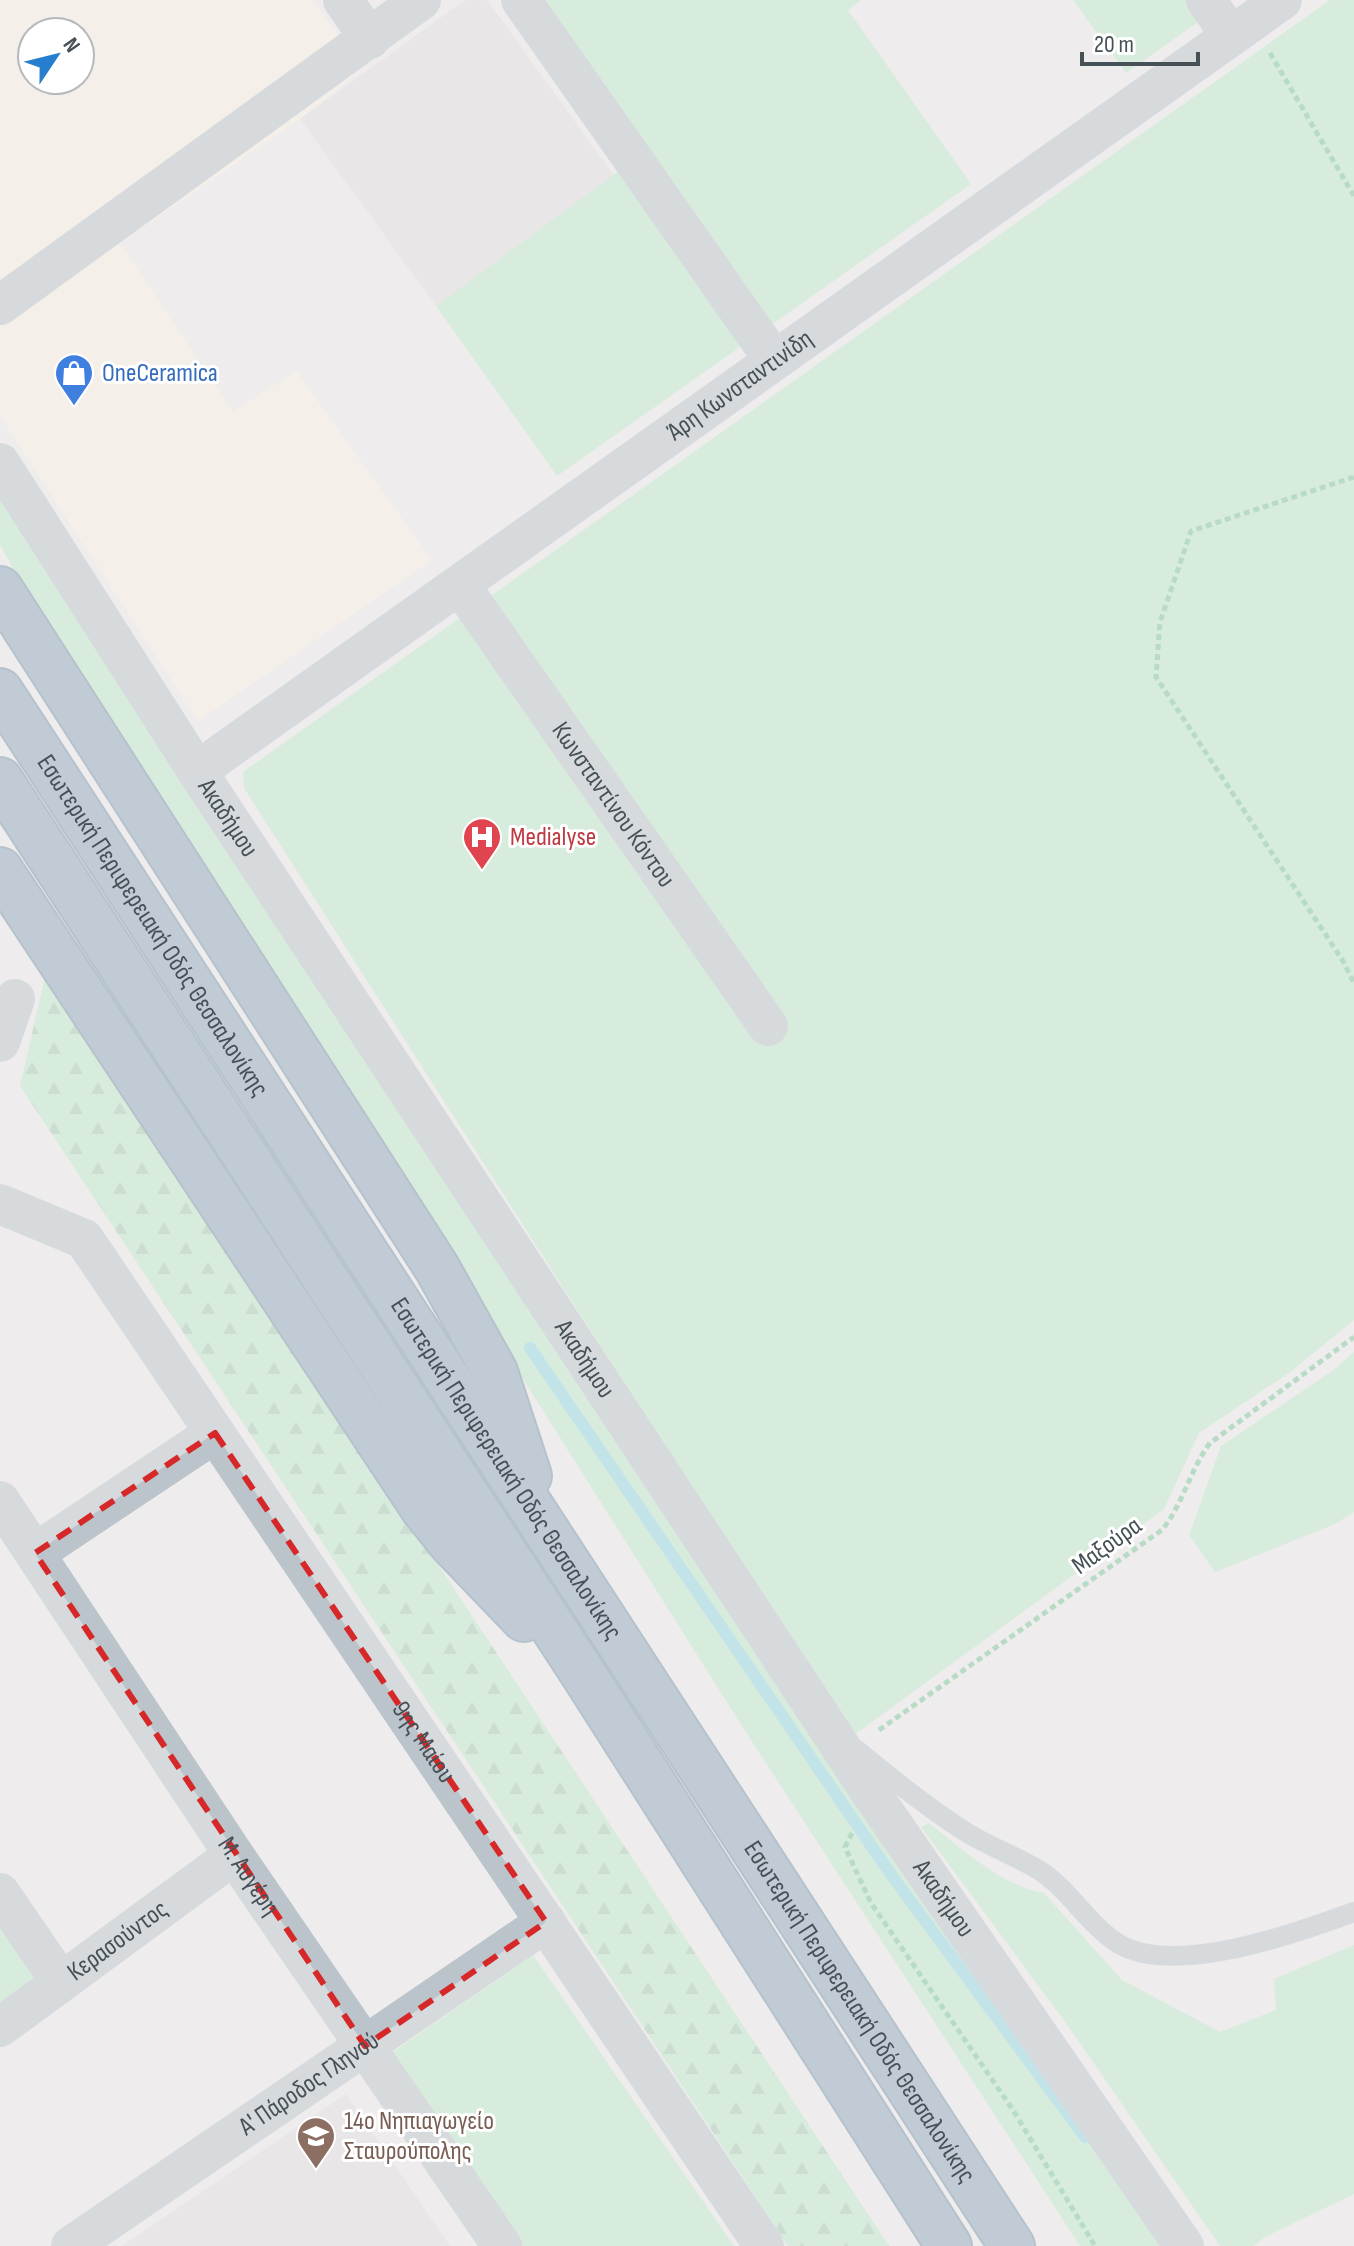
<svg xmlns="http://www.w3.org/2000/svg" width="1354" height="2246" viewBox="0 0 1354 2246" font-family="'Sofia Sans Condensed',sans-serif">
  <style>
    .commercial { fill: #faf2e5; fill-rule: evenodd }
    .education { fill: #dfdddd }
    .grass { fill: #bceaca }
    .forest { fill: url(#forest-firs) }
    .lines { fill: none; stroke-linecap: round; stroke-linejoin: round }
    .stream { stroke: #8cd9e4; stroke-width: 12 }
    .highway-casing { stroke: #728ea3; stroke-width: 48 }
    .path { stroke: #77c598; stroke-width: 5; stroke-dasharray: 6 4; stroke-linecap: butt }
    .lane { stroke: #bbc4ca; stroke-width: 20 }
    .street { stroke: #bbc4ca; stroke-width: 40 }
    .highway { stroke: #87a3b8; stroke-width: 44 }
    .marked { fill: none; stroke: #d62828; stroke-width: 6; stroke-dasharray: 16 10; stroke-linejoin: round }
    .labels { text-anchor: middle; dominant-baseline: central; stroke-width: 6; stroke-linejoin: round; paint-order: stroke }
    .shop-label { font-size: 26px; fill: #366cbe; stroke: #fff; text-anchor: start }
    .street-label { font-size: 26px; fill: #465157; stroke: #fff }
    .health-label { font-size: 26px; fill: #be3a42; stroke: #fff; text-anchor: start }
    .education-label { font-size: 26px; fill: #785e54; stroke: #fff; text-anchor: start }
  </style>
  <defs>
    <pattern id="forest-firs" width="22" height="20" patternUnits="userSpaceOnUse" patternTransform="scale(2)"><rect width="22" height="20" fill="#bceaca"/><path d="M5 1l3.5 6h-7zM16 11l3.5 6h-7z" fill="#a3cab0"/></pattern>
  </defs>
  <rect width="100%" height="100%" fill="#eeecec"/>
  <path class="commercial" d="M0,0H313L362,69L300,119L120,243L233,412L296,371L432,560L198,721L0,416ZM32,32H80V80H32Z"/>
  <g class="education">
    <path d="M465,0H487L615,177L436,306L300,119Z"/>
    <path d="M346,2094L450,2246H122Z"/>
  </g>
  <g class="grass">
    <path d="M536,0H861L848,10L971,184L557,476L436,306L646,151Z"/>
    <path d="M1073,0H1187L1201,20L1126,73Z"/>
    <path d="M1330,0H1354V1320L1289,1373L1199,1433L1164,1509L854,1735L735,1557L244,788L243,772Z"/>
    <path d="M0,489L1169,2246H1080L747,1734L22,585L0,545Z"/>
    <path d="M1354,1352V1512L1335,1524L1215,1572L1189,1535L1221,1446L1335,1369Z"/>
    <path d="M929,1823C962,1849 1002,1886 1044,1893L1122,1980L1220,2032L1276,2010L1274,1979L1354,1945V2194L1265,2237L1254,2246H1220L1066,2023L921,1827Z"/>
    <path d="M0,1923L37,1975L0,2003Z"/>
    <path d="M533,1955L734,2246H517L387,2056Z"/>
  </g>
  <path class="forest" d="M46,972L889,2246H788L20,1086Z"/>
  <g class="lines">
    <path class="stream" d="M530,1348L892,1876L1085,2137"/>
    <defs>
      <g id="highway">
        <path d="M0,589L437,1268L495,1372L529,1476"/>
        <path id="s8" d="M0,691L1012,2246"/>
        <path d="M0,780L582,1672L949,2246"/>
        <path d="M0,870L423,1508L451,1543L524,1619"/>
      </g>
    </defs>
    <use href="#highway" class="highway-casing"/>
    <g class="path">
      <path d="M1270,53L1354,196"/>
      <path d="M1354,477L1191,531L1160,622L1156,677L1343,961L1354,983"/>
      <path d="M879,1730L1162,1530C1183,1504 1190,1470 1210,1443L1354,1337"/>
      <path d="M852,1833L845,1847L871,1903L1013,2110L1095,2246"/>
    </g>
    <path class="lane" d="M857,1750C893,1780 929,1809 969,1834C991,1847 1017,1857 1039,1870C1070,1890 1088,1925 1119,1944C1175,1977 1297,1933 1354,1912"/>
    <g class="street">
      <path d="M343,0L370,39"/>
      <path d="M521,0L774,360"/>
      <path d="M1206,0L1231,36"/>
      <path d="M0,305L421,0"/>
      <path id="s1" d="M0,463L197,771L871,1793L1184,2246"/>
      <path id="s2" d="M460,585L768,1026"/>
      <path id="s3" d="M197,771L1282,0"/>
      <path d="M0,1042L15,999"/>
      <path id="s4" d="M0,1204L84,1239L764,2246"/>
      <path id="s5" d="M0,1501L234,1855L502,2246"/>
      <path d="M35,1553L215,1433"/>
      <path d="M0,1893L61,1982"/>
      <path id="s6" d="M0,2027L234,1855"/>
      <path id="s7" d="M71,2246L546,1922"/>
    </g>
    <use href="#highway" class="highway"/>
  </g>
  <path d="M0 0H1354V2246H0ZM215,1433L546,1922L365,2046L35,1553Z" fill="#eeecec" fill-opacity=".55" fill-rule="evenodd"/>
  <path class="marked" d="M215,1433L546,1922L365,2046L35,1553Z"/>
  <defs>
    <symbol id="shop-pin" viewBox="-11 -11 22 30"><path d="M0 17L-7.5 6A9.5 9.5 0 1 1 7.5 6Z" fill="#3f7fe0" stroke="#fff"/><path d="M-5-2.5h2.3a2.7 3.5 0 0 1 5.4 0H5L5.5 6h-11ZM-1.5-2.5h3a1.5 2.3 0 0 0-3 0Z" fill="#fff"/></symbol>
    <symbol id="hospital-pin" viewBox="-11 -11 22 30"><path d="M0 17L-7.5 6A9.5 9.5 0 1 1 7.5 6Z" fill="#e0444e" stroke="#fff"/><path d="M-5-5h3v3.5h4V-5h3V5h-3V1.5h-4V5h-3Z" fill="#fff"/></symbol>
    <symbol id="school-pin" viewBox="-11 -11 22 30"><path d="M0 17L-7.5 6A9.5 9.5 0 1 1 7.5 6Z" fill="#8d6e63" stroke="#fff"/><path d="M0-5L7-2L0 1L-7-2ZM-4 1L0 2.5L4 1V4Q0 6-4 4Z" fill="#fff"/></symbol>
  </defs>
  <g fill-rule="evenodd">
    <use href="#shop-pin" x="52" y="351" width="44" height="60"/>
    <use href="#hospital-pin" x="460" y="815" width="44" height="60"/>
    <use href="#school-pin" x="294" y="2114" width="44" height="60"/>
  </g>
  <g class="labels">
    <g class="shop-label">
      <text x="102" y="373">OneCeramica</text>
    </g>
    <g class="street-label">
      <text stroke="none"><textPath href="#s3" startOffset="666">Άρη Κωνσταντινίδη</textPath></text>
      <text stroke="none"><textPath href="#s2" startOffset="268">Κωνσταντίνου Κόντου</textPath></text>
      <text stroke="none"><textPath href="#s1" startOffset="422">Ακαδήμου</textPath></text>
      <text stroke="none"><textPath href="#s8" startOffset="280">Εσωτερική Περιφερειακή Οδός Θεσσαλονίκης</textPath></text>
      <text stroke="none"><textPath href="#s1" startOffset="1070">Ακαδήμου</textPath></text>
      <text stroke="none"><textPath href="#s8" startOffset="928">Εσωτερική Περιφερειακή Οδός Θεσσαλονίκης</textPath></text>
      <text transform="translate(1107 1546) rotate(-36)">Μαξούρα</text>
      <text stroke="none"><textPath href="#s4" startOffset="698">9ης Μαίου</textPath></text>
      <text stroke="none"><textPath href="#s5" startOffset="450">Μ. Αυγέρη</textPath></text>
      <text stroke="none"><textPath href="#s1" startOffset="1718">Ακαδήμου</textPath></text>
      <text stroke="none"><textPath href="#s6" startOffset="146">Κερασούντος</textPath></text>
      <text stroke="none"><textPath href="#s8" startOffset="1576">Εσωτερική Περιφερειακή Οδός Θεσσαλονίκης</textPath></text>
      <text stroke="none"><textPath href="#s7" startOffset="288">Α' Πάροδος Γληνού</textPath></text>
    </g>
    <g class="health-label">
      <text x="510" y="837">Medialyse</text>
    </g>
    <g class="education-label">
      <text x="344" y="2121">14ο Νηπιαγωγείο<tspan x="344" dy="30">Σταυρούπολης</tspan></text>
    </g>
  </g>
  <g transform="translate(56 56) rotate(55)"><circle r="38" fill="#ffffff" stroke="#b5b9bc" stroke-width="2"/>
  <path d="M0-6L14 30L0 20L-14 30Z" fill="#267ece"/>
  <text y="-12" font-size="22" font-weight="bold" text-anchor="middle" fill="#465157">N</text>
  </g>
  <path d="M1082 52v12h116v-12" fill="none" stroke="#465157" stroke-width="4"/>
  <text x="1094" y="52" font-size="24" fill="#465157" stroke="#ffffff" stroke-width="6" paint-order="stroke">20 m</text>
</svg>
